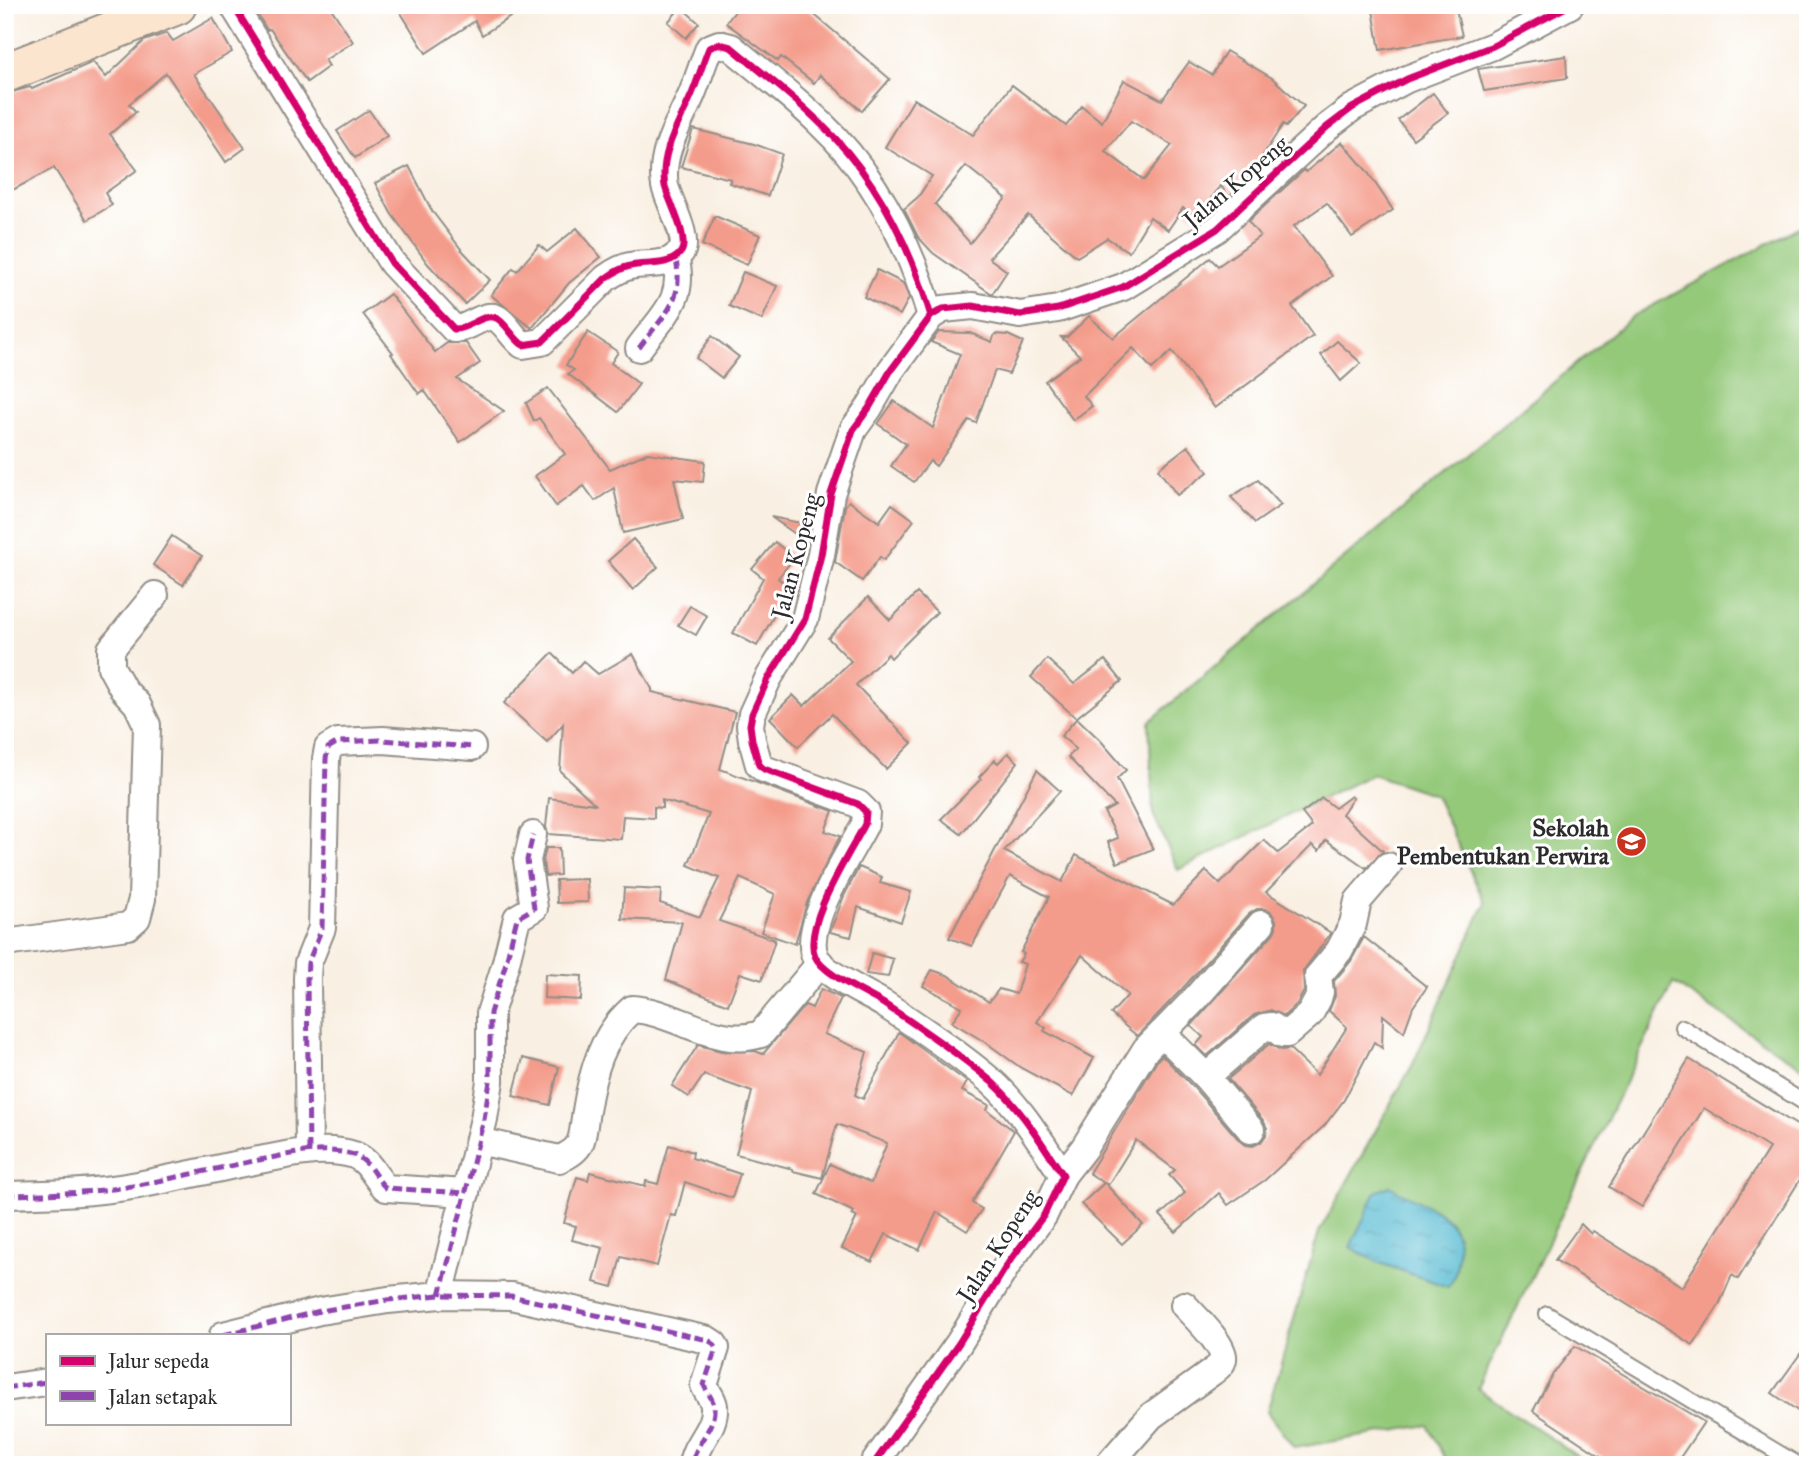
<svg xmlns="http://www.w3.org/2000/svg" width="1813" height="1470" viewBox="0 0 1813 1470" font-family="'IM FELL Great Primer',serif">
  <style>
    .grass { fill: #94c97a; stroke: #607a52; stroke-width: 2 }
    .water { fill: url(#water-ripples); stroke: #3f727e; stroke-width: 2 }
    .building { fill: #f49c8b; fill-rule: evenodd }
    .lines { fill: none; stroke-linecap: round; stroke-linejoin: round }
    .lane-casing { stroke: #928e87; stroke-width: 18 }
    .street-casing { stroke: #928e87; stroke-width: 30 }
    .secondary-casing { stroke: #928e87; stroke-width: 42 }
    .lane { stroke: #fff; stroke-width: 14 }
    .street { stroke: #fff; stroke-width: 26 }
    .secondary { stroke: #fbe5cf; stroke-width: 38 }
    .quiet { stroke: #8e44ad; stroke-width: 5; stroke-dasharray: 10 5; stroke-linecap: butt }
    .cycleway-casing { stroke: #fff; stroke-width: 11 }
    .cycleway { stroke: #d6006c; stroke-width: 7 }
    .labels { text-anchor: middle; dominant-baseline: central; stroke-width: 6; stroke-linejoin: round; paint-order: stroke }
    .street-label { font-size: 24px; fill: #2b2b2b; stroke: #fff }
    .poi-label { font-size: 24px; font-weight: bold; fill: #2b2b2b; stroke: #fff; text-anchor: end }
  </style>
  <defs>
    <pattern id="water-ripples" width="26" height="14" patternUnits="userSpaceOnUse" patternTransform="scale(1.75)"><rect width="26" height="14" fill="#53bad1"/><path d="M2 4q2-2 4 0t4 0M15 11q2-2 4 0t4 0" fill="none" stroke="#4597aa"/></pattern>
  </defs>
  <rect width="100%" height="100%" fill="#fff"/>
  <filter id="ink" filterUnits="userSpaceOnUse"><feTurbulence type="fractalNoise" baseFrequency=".0143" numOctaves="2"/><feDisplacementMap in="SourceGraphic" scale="14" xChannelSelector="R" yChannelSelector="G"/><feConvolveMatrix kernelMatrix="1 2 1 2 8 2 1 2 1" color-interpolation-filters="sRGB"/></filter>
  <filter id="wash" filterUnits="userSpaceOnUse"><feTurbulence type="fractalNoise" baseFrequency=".00686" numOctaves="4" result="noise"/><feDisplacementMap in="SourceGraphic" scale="28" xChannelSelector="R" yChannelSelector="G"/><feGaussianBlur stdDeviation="1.57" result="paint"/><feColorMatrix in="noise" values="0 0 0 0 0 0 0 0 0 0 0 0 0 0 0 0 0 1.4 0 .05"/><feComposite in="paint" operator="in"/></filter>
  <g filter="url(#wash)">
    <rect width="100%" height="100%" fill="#f9f0e3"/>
    <path class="grass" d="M1808,222V1071L1673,983L1478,1389L1590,1465H1449L1428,1425L1294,1448L1267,1412L1319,1232L1413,1064L1485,903L1435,795L1372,774L1178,870L1153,814L1149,722L1633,316Z"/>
    <path class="water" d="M1390,1186C1419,1206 1463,1209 1458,1256C1456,1269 1456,1277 1448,1287L1377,1262L1350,1247L1376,1192Z"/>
    <g id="blocks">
      <g class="building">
        <path d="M252,5H329L353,42L325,60L329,66L307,82L270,29L267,30Z"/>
        <path d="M396,5H529L482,35L475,21L426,53Z"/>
        <path d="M740,5H803L890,79L862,111L820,75L814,83L781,57L778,61L726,23Z"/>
        <path d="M1400,5H1455L1462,36L1380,50L1373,10Z"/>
        <path d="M681,7L699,23L686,38L668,22Z"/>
        <path d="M213,18L232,52L194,74L245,148L226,162L166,73L129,104L136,112L110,134L137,170L105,193L112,205L87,220L54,168L5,194V94L30,87L32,89L93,62L106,77L144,41L167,33L173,41Z"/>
        <path d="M1226,51L1272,78L1304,106L1286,127L1283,124L1248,179L1229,197L1221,186L1196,217L1183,208L1168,230L1150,217L1129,252L1107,238L1077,257L1028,215L989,258L1007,271L992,294L933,253L918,237L904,209L918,197L932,176L885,147L914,99L973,135L1012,85L1066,126L1082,106L1102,122L1124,80L1162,100L1189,62L1212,75ZM1131,121L1172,145L1144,180L1105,151ZM966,166L1006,198L970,243L935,204Z"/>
        <path d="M1566,56L1567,78L1484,91L1478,69Z"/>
        <path d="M1433,93L1448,113L1413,139L1398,120Z"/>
        <path d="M369,110L387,136L355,158L337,131Z"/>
        <path d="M693,129L754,144L782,154L768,196L729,183L731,179L681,167Z"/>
        <path d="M1342,142L1367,171L1393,210L1352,237L1327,203L1294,226L1332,276L1292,306L1313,336L1215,408L1172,351L1152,369L1133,348L1084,396L1092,406L1073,420L1045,381L1080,356L1061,337H1067L1089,316L1113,338L1210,258L1218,266L1260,236L1248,221L1304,170L1306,172Z"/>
        <path d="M409,166L432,211L461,249L490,280L465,304L428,264L391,213L375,183Z"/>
        <path d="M715,216L760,235L747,265L702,245Z"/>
        <path d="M577,228L601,257L569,283L532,328L491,295L513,268L517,271L539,245L547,252Z"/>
        <path d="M877,270L903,283L909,298L900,315L864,297Z"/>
        <path d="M743,272L777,286L762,320L729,306Z"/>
        <path d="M390,294L435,352L447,343H466L480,363L457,379L504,411L460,442L424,390L419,394L391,354L393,353L363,314Z"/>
        <path d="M588,332L618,352L611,363L639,384L618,412L568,374L574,370L566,365Z"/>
        <path d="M939,332L970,333L992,342L995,334L1008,335L1023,342L1009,374L995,370L976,423L969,420L936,466L930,461L914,482L891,466L906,444L878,424L894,401L933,428L960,354L931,342Z"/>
        <path d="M712,336L739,357L722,378L696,358Z"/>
        <path d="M1337,341L1361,363L1341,381L1321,355Z"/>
        <path d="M548,388L610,469L647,453L705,461L703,482L674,479L683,519L623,533L614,488L595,501L584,486L556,506L535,476L565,454L539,418L534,421L526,403Z"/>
        <path d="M1188,446L1208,472L1177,495L1158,469Z"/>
        <path d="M1258,480L1281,505L1255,523L1231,497Z"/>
        <path d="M849,501L879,522L892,504L914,520L884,560L880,557L862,581L835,562L845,506Z"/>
        <path d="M771,517L810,525L807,542Z"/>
        <path d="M172,536L202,556L183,585L153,565Z"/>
        <path d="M633,539L658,567L633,590L608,561Z"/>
        <path d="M775,542L794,558L778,578L793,591L777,610L757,646L733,633L763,578L752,569Z"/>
        <path d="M917,593L937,612L891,658L888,654L856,685L912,743L886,769L832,714L798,747L770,718L793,695L804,706L851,661L828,638L868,597L890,620Z"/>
        <path d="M690,606L707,616L696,635L678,625Z"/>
        <path d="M552,653L572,673L583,661L598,674L633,654L652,689V692L735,712L720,769L833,811L825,831L840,836L807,902L795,944L761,932L775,894L740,878L719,921L775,940L762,980L740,973L728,1005L666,980L682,922L622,919L624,888L661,890L660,903L700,917L719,878L688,865L709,814L662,800V808L654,807V818L623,816L621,839L548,834L546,827L549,798L595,804L560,771L563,724L547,742L504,703Z"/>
        <path d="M1047,659L1074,684L1105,660L1122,681L1076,718L1031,677Z"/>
        <path d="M1077,718L1101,741L1126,770L1117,779L1153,849L1117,863L1108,842L1118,838L1104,812L1115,806L1068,757L1076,749L1061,736Z"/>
        <path d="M1008,753L1018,762L961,834L941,819L981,779L979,777L995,760L998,763Z"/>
        <path d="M1037,770L1060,791L1004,851L1062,882L1076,855L1173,905L1206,871L1220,884L1264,840L1278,853L1312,826L1302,813L1322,798L1335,808L1351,796L1353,798L1342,814L1383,851L1366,868L1326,840L1319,851L1312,845L1266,892L1331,933L1303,971L1304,991L1297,1004L1284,1016L1271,1010L1254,1015L1207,1056L1196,1045L1203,1037L1191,1026L1273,934L1276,928V920L1271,912L1265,909H1257L1249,914L1182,989L1137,1036L1111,1014L1128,995L1082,955L1037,1022L1046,1028L1044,1031L1094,1058L1073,1096L1021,1068L988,1044L952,1022L962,1007L923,986L932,970L947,975L989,1002L999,989L1016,994L1025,964L1019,962L1024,954L1021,952L1049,897L1010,876L972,946L949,938Z"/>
        <path d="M546,848H559L560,875L545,876L543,861Z"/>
        <path d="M859,867L882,877L880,883L911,892L901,922L858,907L851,937L830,932L844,896Z"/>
        <path d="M587,879L588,902L557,903L556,880Z"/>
        <path d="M1364,937L1427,987L1413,1007L1404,1032L1383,1015L1382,1048L1374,1042L1344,1100L1324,1126L1265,1180L1228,1205L1219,1193L1176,1232L1160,1215L1185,1193L1169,1175L1175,1170L1136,1140L1108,1185L1105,1183L1143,1225L1122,1244L1081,1204L1104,1183L1089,1173L1158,1059L1162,1055L1194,1088L1240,1141L1245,1145L1253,1146L1261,1142L1266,1135L1267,1128L1263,1120L1228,1079L1269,1044L1281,1050L1290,1049L1317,1075L1347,1027L1329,1011L1335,996L1334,981L1351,961Z"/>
        <path d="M872,953L893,959L888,977L866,974Z"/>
        <path d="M545,974L582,976L581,1000L544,998Z"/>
        <path d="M821,989L841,998L824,1034L867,1052L855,1095L863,1099L899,1032L967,1082L962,1091L989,1105L987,1110L1014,1131L972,1203L982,1209L967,1231L937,1212L919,1250L886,1234L872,1262L842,1248L857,1217L852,1215L854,1212L816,1194L830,1164L871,1183L887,1143L837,1124L822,1178L793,1171V1169L736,1154L752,1092L704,1075L689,1097L672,1086L698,1045L725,1052L755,1051L763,1054L805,1005L812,1008Z"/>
        <path d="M523,1058L559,1067L550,1105L513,1096Z"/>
        <path d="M1689,1059L1808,1132V1167L1738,1279L1732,1275L1719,1305L1693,1345L1555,1260L1581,1224L1591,1234L1593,1231L1682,1287L1769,1148L1704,1108L1642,1207L1609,1187Z"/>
        <path d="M669,1145L693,1152L692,1158L740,1174L732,1198L685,1182L676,1216L671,1215L657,1266L621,1257L613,1287L594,1282L603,1248L572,1240L576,1226L564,1223L577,1177L588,1180L590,1172L645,1186L646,1181L658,1184Z"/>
        <path d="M1808,1343V1418L1772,1393Z"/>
        <path d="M1575,1346L1704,1422L1675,1465H1614L1533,1411L1553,1374Z"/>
      </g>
    </g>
  </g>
  <g filter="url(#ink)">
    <use href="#blocks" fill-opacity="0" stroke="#928e87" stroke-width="2"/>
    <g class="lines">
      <defs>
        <g id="lane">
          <path d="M1682,1027L1808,1105"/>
          <path d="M1547,1314L1799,1465"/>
        </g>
        <g id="street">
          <path d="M233,5L392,263L454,329C468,330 486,310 498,319C508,326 513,338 523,345L542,342L606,278C613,273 621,268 630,266C646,262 669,268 681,252C690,239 669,202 665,186C659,153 680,122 692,94C698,79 703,63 709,48L719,44L731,47C761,72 793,96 821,124C875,175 910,246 931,316"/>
          <path d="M639,348C662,316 687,300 675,257"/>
          <path d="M5,943L128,926L137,918L142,899L147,725L137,704L123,689L111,667V649L155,595"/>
          <path d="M1162,1033L1194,1000L1261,924"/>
          <path d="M1206,1077L1264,1027L1272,1026L1282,1034H1287L1310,1014L1318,999L1320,992L1318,976L1339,951L1353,924L1358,901L1388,866"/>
          <path d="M479,1141L559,1159C567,1156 576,1151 580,1143C584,1134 584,1121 586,1111C592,1073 602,1035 632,1009C675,1011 717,1049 761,1034L820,963"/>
          <path d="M309,1151L307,978L308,963L322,928L326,759L328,748L338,742L383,740L472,747"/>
          <path d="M1063,1175L1084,1148L1146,1049L1162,1033L1206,1077L1251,1130"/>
          <path d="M5,1195C50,1194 94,1193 138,1185C179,1177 219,1168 259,1160C289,1155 323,1145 354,1155C370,1161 374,1177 386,1188L466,1193"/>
          <path d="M440,1295L484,1119L490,1081V1013L505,966L517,918L534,908L527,860L533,835"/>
          <path d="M223,1335L320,1311L388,1300L440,1295L511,1296L708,1340L714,1344L716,1348L704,1385C707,1393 713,1398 714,1406C716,1429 694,1443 692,1465"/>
          <path d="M5,1388L47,1382"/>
          <path d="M873,1465L959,1343L1009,1262L1044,1215L1063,1175C1042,1144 1021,1108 992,1082C959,1054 921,1028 884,1004C868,994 822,974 815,956C802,925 850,853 865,824L866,812L858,804L764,769L759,765L752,740L750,725L752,714L768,679L805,619L821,555L831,494L853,430L869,408L891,370L931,316L943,309L973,306L1020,315L1058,309L1123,287L1217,229L1327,127L1352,108L1407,79L1493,46L1570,5"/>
          <path d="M1108,1465L1151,1416L1212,1372C1217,1368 1222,1365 1223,1359C1226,1346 1193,1315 1184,1305"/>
        </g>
        <path id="secondary" d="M5,73L177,5"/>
      </defs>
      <use href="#lane" class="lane-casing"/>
      <use href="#street" class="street-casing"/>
      <use href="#secondary" class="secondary-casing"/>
      <use href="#lane" class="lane"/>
      <use href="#street" class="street"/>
      <use href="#secondary" class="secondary"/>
      <g class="quiet">
        <path d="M639,348C662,316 687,300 675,257"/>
        <path d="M309,1151L307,978L308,963L322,928L326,759L328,748L338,742L383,740L472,747"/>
        <path d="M5,1195C50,1194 94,1193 138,1185C179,1177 219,1168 259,1160C289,1155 323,1145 354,1155C370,1161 374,1177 386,1188L466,1193"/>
        <path d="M440,1295L484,1119L490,1081V1013L505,966L517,918L534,908L527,860L533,835"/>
        <path d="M223,1335L320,1311L388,1300L440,1295L511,1296L708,1340L714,1344L716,1348L704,1385C707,1393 713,1398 714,1406C716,1429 694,1443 692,1465"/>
        <path d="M5,1388L47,1382"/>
      </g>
      <defs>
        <g id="cycleway">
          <path d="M233,5L392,263L454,329C468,330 486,310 498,319C508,326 513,338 523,345L542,342L606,278C613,273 621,268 630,266C646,262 669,268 681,252C690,239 669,202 665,186C659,153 680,122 692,94C698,79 703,63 709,48L719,44L731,47C761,72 793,96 821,124C875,175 910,246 931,316"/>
          <path d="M873,1465L959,1343L1009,1262L1044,1215L1063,1175C1042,1144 1021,1108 992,1082C959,1054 921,1028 884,1004C868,994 822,974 815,956C802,925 850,853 865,824L866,812L858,804L764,769L759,765L752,740L750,725L752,714L768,679L805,619L821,555L831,494L853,430L869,408L891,370L931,316L943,309L973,306L1020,315L1058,309L1123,287L1217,229L1327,127L1352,108L1407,79L1493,46L1570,5"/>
        </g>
      </defs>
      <use href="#cycleway" class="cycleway-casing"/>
      <use href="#cycleway" class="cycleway"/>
    </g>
  </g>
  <defs>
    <symbol id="university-disc" viewBox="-11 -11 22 22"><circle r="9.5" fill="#c8321e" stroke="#fff"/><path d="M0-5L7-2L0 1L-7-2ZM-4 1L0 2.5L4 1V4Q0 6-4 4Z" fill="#fff"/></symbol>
  </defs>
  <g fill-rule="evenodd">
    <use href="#university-disc" x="1614" y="824" width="35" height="35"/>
  </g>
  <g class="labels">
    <g class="street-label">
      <text transform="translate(1236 182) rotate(-40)">Jalan Kopeng</text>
      <text transform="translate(796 556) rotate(-75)">Jalan Kopeng</text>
      <text transform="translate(998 1246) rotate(-57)">Jalan Kopeng</text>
    </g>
    <g class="poi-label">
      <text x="1609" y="828">Sekolah<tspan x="1609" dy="28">Pembentukan Perwira</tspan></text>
    </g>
  </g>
  <rect width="1813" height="1470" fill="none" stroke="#fff" stroke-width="28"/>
  <rect x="46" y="1334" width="245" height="91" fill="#ffffff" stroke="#aaaaaa" stroke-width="2"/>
  <rect x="60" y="1356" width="35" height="10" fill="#d6006c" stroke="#aaaaaa" stroke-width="2"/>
  <text x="108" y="1368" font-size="21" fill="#2b2b2b">Jalur sepeda</text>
  <rect x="60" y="1391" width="35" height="10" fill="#8e44ad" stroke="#aaaaaa" stroke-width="2"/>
  <text x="108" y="1404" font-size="21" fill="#2b2b2b">Jalan setapak</text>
</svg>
